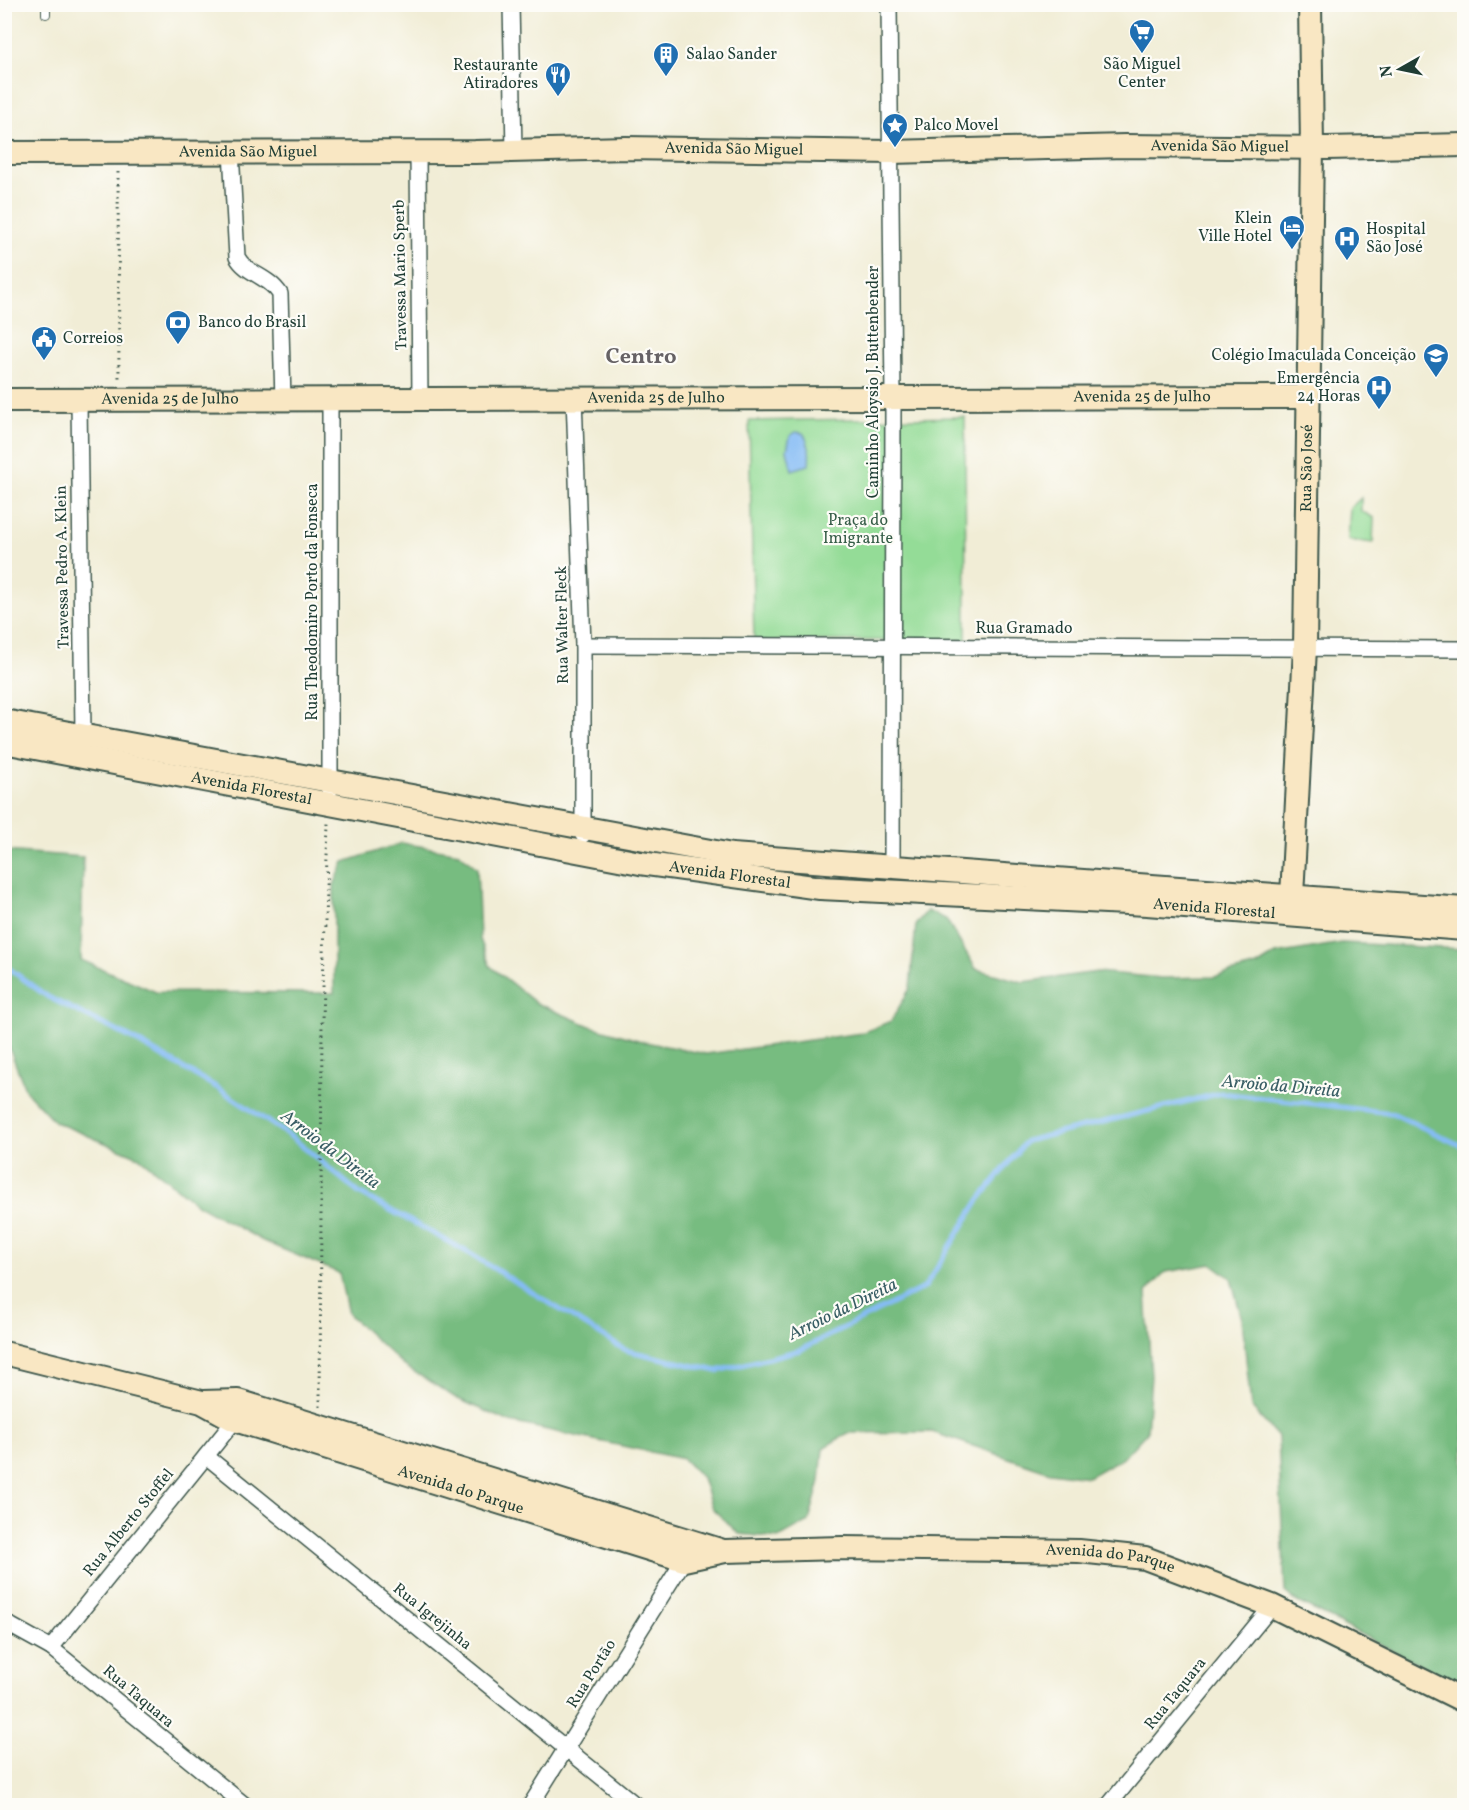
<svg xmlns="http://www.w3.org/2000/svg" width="1469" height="1810" viewBox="0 0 1469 1810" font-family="Vollkorn,serif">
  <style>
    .green { fill: #94dc97; stroke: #5a8c66; stroke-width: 1.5 }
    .forest { fill: #77bc80; stroke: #4b7c5a; stroke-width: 1.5 }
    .water { fill: #85bcf5; stroke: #527c94; stroke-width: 1.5 }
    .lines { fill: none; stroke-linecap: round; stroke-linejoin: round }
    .stream { stroke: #85bcf5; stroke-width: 5 }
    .lane-casing { stroke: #3e574c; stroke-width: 10 }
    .street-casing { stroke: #3e574c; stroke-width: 18 }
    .secondary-casing { stroke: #3e574c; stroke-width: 26 }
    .path { stroke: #3e574c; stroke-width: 3; stroke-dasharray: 1.5 4.5; stroke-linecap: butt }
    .lane { stroke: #fff; stroke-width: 8 }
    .street { stroke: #fff; stroke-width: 15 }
    .secondary { stroke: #f9e7c3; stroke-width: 22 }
    .labels { text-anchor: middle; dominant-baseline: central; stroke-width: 4.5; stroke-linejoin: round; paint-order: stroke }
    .poi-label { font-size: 16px; fill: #1f3d34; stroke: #fdfcf7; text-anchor: start }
    .street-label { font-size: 16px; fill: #1f3d34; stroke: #fdfcf7 }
    .park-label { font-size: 16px; fill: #365d48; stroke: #fdfcf7 }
    .water-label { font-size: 18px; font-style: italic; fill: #385d64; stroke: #fdfcf7 }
    .district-label { font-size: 22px; font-weight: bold; fill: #666265; stroke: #fdfcf7 }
  </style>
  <rect width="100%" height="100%" fill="#fdfcf7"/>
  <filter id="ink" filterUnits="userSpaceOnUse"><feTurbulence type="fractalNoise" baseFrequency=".0167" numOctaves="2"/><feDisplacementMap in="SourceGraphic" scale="12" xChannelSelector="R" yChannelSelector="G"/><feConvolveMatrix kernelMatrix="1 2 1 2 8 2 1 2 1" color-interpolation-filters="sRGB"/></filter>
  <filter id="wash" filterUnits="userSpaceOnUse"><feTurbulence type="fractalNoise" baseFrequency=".008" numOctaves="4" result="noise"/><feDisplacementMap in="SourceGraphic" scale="24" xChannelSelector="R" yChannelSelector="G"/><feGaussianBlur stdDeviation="1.35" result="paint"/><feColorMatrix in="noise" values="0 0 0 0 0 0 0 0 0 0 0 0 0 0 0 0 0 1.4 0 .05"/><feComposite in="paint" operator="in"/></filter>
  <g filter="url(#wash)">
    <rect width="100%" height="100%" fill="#f1edd6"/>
    <g class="green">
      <path d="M965,417L966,640L754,641L749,421Z"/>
      <path d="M1361,498V511L1374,518L1373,543L1348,540L1350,508Z"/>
    </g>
    <path class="forest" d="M402,843L459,853L477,868L480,939L490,966L536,1003L590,1026L645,1042L706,1054L862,1033L891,1021L910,988L916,924L927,911L946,919L976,969L1023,982L1097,972L1162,978L1214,977L1257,966L1276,954L1342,943L1464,949V1687L1296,1601L1285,1592L1278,1437L1251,1407L1242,1319L1231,1278L1212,1264L1166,1272L1146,1292L1151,1376L1147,1432L1124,1457L1088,1477L1050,1472L932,1432L848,1433L823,1448L820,1481L809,1521L779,1538L739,1534L712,1508L702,1478L683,1459L510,1422L456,1398L403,1365L348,1314L339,1273L263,1241L198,1205L139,1157L55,1122L26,1091L5,1037V851L83,857L81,960L156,992L334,993V885L344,862Z"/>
    <path class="water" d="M796,432L803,433C810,444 810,452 809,465L792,470L787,450L790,436Z"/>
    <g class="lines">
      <path class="stream" d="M4,965L48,997L129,1037L216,1087L290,1136L359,1193L469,1253L625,1350L717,1371L800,1350L925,1287L979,1200L1026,1141L1221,1093L1392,1113L1464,1147"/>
    </g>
  </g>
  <g filter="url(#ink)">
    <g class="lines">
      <defs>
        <path id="lane" d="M46,14V4"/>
        <g id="street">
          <path d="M511,4L514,150"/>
          <path d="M889,4L893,397L892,865"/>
          <path d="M231,151L237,257C246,274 269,276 280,294L283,400"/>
          <path d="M418,151L420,400"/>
          <path d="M574,397L583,645V835"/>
          <path d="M79,401L83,734"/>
          <path d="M330,401V790"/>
          <path d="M583,645L1464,649"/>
          <path d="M206,1456L637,1806"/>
          <path d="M4,1622L51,1648L246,1806"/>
          <path d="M51,1648L235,1420"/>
          <path d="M530,1806L684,1560"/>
          <path d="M1108,1806L1272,1606"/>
        </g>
        <g id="secondary">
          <path id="s1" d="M4,153L475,152L626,148L891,152L1125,146L1327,148L1464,145"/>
          <path id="s2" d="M4,400L1308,397"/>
          <path d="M4,721L732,855L1464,909"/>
          <path id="s3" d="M4,742L640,863L820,888L1147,904L1464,929"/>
          <path id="s4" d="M1292,896L1305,648L1312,147L1310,4"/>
          <path id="s5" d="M4,1353L202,1402L235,1420L684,1560L725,1551L842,1548L1079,1551L1145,1558L1272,1606L1464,1701"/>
          <path d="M203,1402L238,1401L720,1550"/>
        </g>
      </defs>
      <use href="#lane" class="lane-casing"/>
      <use href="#street" class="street-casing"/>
      <use href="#secondary" class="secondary-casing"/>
      <g class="path">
        <path d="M118,172L119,381"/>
        <path d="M320,1407L322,1020L328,823"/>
      </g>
      <use href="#lane" class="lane"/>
      <use href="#street" class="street"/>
      <use href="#secondary" class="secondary"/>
    </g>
  </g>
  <defs>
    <symbol id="supermarket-pin" viewBox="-11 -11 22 30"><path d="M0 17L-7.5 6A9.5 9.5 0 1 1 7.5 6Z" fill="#1f6fb2" stroke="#fdfcf7"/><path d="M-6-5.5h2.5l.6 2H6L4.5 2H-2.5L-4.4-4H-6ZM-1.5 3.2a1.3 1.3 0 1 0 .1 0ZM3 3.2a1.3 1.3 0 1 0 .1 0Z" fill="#fff"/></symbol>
    <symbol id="building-pin" viewBox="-11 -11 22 30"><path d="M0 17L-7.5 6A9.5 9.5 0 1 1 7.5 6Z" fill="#1f6fb2" stroke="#fdfcf7"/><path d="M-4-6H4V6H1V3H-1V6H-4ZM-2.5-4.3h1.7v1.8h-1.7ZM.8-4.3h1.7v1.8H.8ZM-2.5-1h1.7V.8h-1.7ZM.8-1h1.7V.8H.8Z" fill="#fff"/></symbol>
    <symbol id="restaurant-pin" viewBox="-11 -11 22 30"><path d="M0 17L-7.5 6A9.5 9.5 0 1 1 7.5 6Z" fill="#1f6fb2" stroke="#fdfcf7"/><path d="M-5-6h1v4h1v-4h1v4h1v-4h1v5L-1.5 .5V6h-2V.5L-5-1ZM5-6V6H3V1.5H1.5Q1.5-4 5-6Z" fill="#fff"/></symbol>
    <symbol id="sight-pin" viewBox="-11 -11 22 30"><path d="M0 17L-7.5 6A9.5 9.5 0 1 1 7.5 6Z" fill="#1f6fb2" stroke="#fdfcf7"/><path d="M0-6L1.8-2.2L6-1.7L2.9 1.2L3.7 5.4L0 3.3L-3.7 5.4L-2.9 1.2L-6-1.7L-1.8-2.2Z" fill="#fff"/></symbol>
    <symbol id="hotel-pin" viewBox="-11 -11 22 30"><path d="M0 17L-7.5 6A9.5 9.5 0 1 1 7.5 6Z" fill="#1f6fb2" stroke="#fdfcf7"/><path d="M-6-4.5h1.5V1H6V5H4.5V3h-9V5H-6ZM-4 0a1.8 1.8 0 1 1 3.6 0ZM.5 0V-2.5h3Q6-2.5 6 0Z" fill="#fff"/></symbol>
    <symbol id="hospital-pin" viewBox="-11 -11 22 30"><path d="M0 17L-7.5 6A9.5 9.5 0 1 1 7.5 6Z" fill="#1f6fb2" stroke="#fdfcf7"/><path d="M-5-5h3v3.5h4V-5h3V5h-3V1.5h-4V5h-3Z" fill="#fff"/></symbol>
    <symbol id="bank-pin" viewBox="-11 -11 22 30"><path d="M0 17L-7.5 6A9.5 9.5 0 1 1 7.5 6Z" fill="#1f6fb2" stroke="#fdfcf7"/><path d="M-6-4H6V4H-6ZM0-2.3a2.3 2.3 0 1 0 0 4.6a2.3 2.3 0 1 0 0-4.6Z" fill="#fff"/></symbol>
    <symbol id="civic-pin" viewBox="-11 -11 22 30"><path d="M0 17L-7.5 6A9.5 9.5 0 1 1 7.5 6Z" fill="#1f6fb2" stroke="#fdfcf7"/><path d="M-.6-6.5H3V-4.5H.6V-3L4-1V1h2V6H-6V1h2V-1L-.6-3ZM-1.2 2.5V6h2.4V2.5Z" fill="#fff"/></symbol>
    <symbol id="school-pin" viewBox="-11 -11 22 30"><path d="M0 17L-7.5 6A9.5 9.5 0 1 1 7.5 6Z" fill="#1f6fb2" stroke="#fdfcf7"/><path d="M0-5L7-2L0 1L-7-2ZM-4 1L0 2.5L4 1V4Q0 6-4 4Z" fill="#fff"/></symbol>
  </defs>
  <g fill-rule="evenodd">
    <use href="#supermarket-pin" x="1127" y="17" width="30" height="40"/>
    <use href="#building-pin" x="651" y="40" width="30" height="40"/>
    <use href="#restaurant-pin" x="543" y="60" width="30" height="40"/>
    <use href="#sight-pin" x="880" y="111" width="30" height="40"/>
    <use href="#hotel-pin" x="1277" y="213" width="30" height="40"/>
    <use href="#hospital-pin" x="1332" y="224" width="30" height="40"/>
    <use href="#bank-pin" x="163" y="308" width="30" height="40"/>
    <use href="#civic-pin" x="29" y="324" width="30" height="40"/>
    <use href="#school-pin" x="1421" y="341" width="30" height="40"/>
    <use href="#hospital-pin" x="1364" y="373" width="30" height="40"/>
  </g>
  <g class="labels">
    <g class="poi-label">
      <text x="686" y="55">Salao Sander</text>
      <text x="1142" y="65" text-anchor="middle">São Miguel<tspan x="1142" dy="18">Center</tspan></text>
      <text x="538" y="66" text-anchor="end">Restaurante<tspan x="538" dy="18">Atiradores</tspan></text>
      <text x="914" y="126">Palco Movel</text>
      <text x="1272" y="219" text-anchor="end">Klein<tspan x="1272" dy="18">Ville Hotel</tspan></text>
      <text x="1366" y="230">Hospital<tspan x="1366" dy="18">São José</tspan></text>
      <text x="198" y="323">Banco do Brasil</text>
      <text x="63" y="339">Correios</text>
      <text x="1416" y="356" text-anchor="end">Colégio Imaculada Conceição</text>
      <text x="1360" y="379" text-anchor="end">Emergência<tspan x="1360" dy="18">24 Horas</tspan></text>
    </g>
    <g class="street-label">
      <text stroke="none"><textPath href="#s1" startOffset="1216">Avenida São Miguel</textPath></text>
      <text stroke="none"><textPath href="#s1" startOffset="730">Avenida São Miguel</textPath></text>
      <text stroke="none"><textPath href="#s1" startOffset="244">Avenida São Miguel</textPath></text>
      <text transform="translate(401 275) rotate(-91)">Travessa Mario Sperb</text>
      <text transform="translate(874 382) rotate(-90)">Caminho Aloysio J. Buttenbender</text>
      <text stroke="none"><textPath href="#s2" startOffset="652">Avenida 25 de Julho</textPath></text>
      <text stroke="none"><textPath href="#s2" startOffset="1138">Avenida 25 de Julho</textPath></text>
      <text stroke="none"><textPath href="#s2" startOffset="166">Avenida 25 de Julho</textPath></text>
      <text stroke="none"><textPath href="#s4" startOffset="428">Rua São José</textPath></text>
      <text transform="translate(63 567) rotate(-91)">Travessa Pedro A. Klein</text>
      <text transform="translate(313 602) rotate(-90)">Rua Theodomiro Porto da Fonseca</text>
      <text transform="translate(563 625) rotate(-91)">Rua Walter Fleck</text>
      <text x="1024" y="629">Rua Gramado</text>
      <text stroke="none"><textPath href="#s3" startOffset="252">Avenida Florestal</textPath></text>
      <text stroke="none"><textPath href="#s3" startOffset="738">Avenida Florestal</textPath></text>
      <text stroke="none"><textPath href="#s3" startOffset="1224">Avenida Florestal</textPath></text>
      <text stroke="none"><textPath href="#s5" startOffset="478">Avenida do Parque</textPath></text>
      <text transform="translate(129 1523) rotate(-51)">Rua Alberto Stoffel</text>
      <text stroke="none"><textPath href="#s5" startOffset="1140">Avenida do Parque</textPath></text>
      <text transform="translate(432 1617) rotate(39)">Rua Igrejinha</text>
      <text transform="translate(592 1674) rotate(-58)">Rua Portão</text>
      <text transform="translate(1176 1694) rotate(-51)">Rua Taquara</text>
      <text transform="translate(138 1697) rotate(40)">Rua Taquara</text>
    </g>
    <g class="park-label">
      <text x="858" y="521">Praça do<tspan x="858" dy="18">Imigrante</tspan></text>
    </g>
    <g class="water-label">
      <text transform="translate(1281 1087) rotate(5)">Arroio da Direita</text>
      <text transform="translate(330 1150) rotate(37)">Arroio da Direita</text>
      <text transform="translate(843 1310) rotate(-26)">Arroio da Direita</text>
    </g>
    <g class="district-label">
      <text x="641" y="357">Centro</text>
    </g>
  </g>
  <rect width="1469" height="1810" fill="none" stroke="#fdfcf7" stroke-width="24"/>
  <g transform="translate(1400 69) rotate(261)" stroke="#fdfcf7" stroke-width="4.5" paint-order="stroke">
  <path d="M0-4.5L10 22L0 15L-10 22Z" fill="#1f3d34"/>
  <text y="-9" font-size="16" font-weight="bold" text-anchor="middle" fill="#1f3d34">N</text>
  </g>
</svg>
